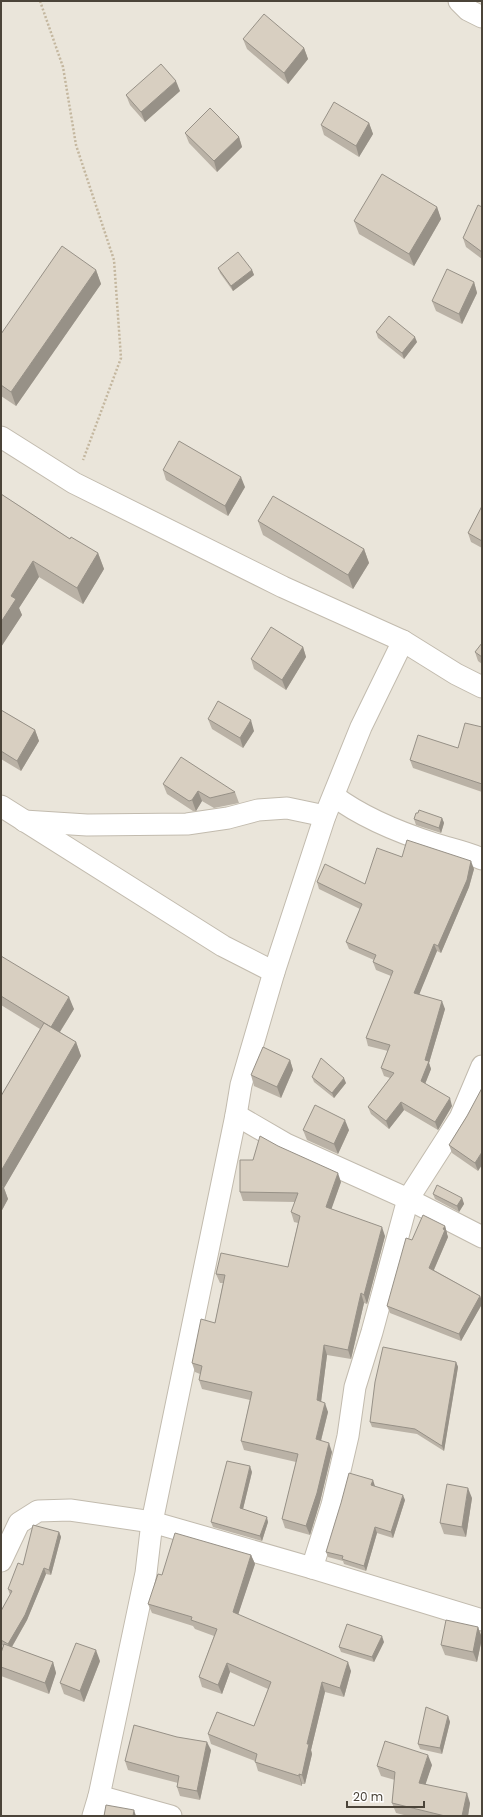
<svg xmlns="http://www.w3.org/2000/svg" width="483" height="1817" viewBox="0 0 483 1817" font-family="Poppins,sans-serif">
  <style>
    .residential { fill: #eae5da }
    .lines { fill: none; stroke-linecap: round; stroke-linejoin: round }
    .minor-casing { stroke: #c2bbae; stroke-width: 23 }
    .path { stroke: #c4b79f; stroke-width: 2.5; stroke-dasharray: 2 2; stroke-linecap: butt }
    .minor { stroke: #fff; stroke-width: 21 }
    .wall { fill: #bab2a6 }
    .shaded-wall { fill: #979187 }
    .building { fill: #d8cfc1; stroke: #979187 }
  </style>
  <rect width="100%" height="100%" fill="#f6f3ec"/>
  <rect class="residential" x="1" y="1" width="481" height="1815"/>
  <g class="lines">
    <defs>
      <g id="minor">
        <path d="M459,1L468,10L482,17"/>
        <path d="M1,437L74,483L283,587L403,641L456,674L482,687"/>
        <path d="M334,796C363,818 401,833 435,844C451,849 467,852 482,859"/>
        <path d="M1,806L223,946L274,972"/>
        <path d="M24,821L87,825L187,824L228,818L258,810L287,808L325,816"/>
        <path d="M236,1115L286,1144L408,1199L482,1237"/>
        <path d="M1,1561L19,1523L38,1511L70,1510L152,1522L312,1568L482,1620"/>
        <path d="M312,1568L332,1505L348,1436L355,1387L372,1332L408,1199L460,1118L482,1066"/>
        <path d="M99,1796L171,1816"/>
        <path d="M93,1816L99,1796L146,1573L152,1522L236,1115L241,1085L274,972L325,816L361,727L403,641"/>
      </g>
    </defs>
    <use href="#minor" class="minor-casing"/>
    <path class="path" d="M40,1L63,67L76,145L114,260L121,358L83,460"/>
    <use href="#minor" class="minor"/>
  </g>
  <g class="wall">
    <path d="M243,39L304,48L308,59L288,84L247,49Z"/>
    <path d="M180,91L145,122L130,105L126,95Z"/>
    <path d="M369,123L373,134L359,157L324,135L321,125Z"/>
    <path d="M185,133L239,137L242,147L217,172L189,143Z"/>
    <path d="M437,207L441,219L414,266L359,234L354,221Z"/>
    <path d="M482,207V259L466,247L463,238Z"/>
    <path d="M218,268L252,270L254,275L233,291L220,273Z"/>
    <path d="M96,270L101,284L16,406L1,396V334Z"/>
    <path d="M474,282L477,293L462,324L436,311L432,301Z"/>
    <path d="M376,332L417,342L404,359L378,338Z"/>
    <path d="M163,470L245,487L228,516L166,480Z"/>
    <path d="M1,494L70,539L98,553L104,569L83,604L39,577L19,608L22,615L1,647Z"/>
    <path d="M482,506V548L471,542L468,533Z"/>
    <path d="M258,521L364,549L369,563L353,589L263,535Z"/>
    <path d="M482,643V664L478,661L475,652Z"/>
    <path d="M303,647L306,657L286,690L254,669L251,659Z"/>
    <path d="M1,710L35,730L39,741L21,771L1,759Z"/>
    <path d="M208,719L254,731L243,748L212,729Z"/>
    <path d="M482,727V792L413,768L410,760L458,748Z"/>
    <path d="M163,784L235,792L239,803L214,808L202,801L196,811H193L167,794Z"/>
    <path d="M442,818L444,823L441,833L416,825L414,819Z"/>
    <path d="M402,857L474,869L469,887L441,953L437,951L419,994L445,1009L429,1063L431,1069L425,1084L452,1106L438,1130L404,1110L389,1129L371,1114L368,1107L390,1078L384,1076L381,1068L388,1051L368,1046L366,1038L391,976L376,970L373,962L374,960L349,949L346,942L360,909L319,889L317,882L365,884Z"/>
    <path d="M1,956L74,1009L60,1032L76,1042L81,1056L4,1188L8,1199L1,1212V1096L40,1029L1,1005Z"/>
    <path d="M290,1060L293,1070L281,1098L254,1086L251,1075Z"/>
    <path d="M312,1077L346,1083L334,1098L314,1082Z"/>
    <path d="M467,1116L478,1171L452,1153L449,1145Z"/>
    <path d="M303,1130H349L338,1154L307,1140Z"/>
    <path d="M341,1182L331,1209L385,1236L367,1304L364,1303L351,1359L327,1355L321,1402L328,1412L321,1441L332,1452L320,1502L310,1535L285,1528L282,1519L296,1462L244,1450L241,1441L250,1400L202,1389L199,1380L200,1374L195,1372L192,1363L215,1323L223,1283H220L216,1274L288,1267L298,1223L294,1222L291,1212L295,1202L243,1201L240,1192Z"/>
    <path d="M433,1194L462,1198L464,1204L459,1212L435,1199Z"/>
    <path d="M445,1226L447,1233V1234L448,1237L434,1270L480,1296L482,1301V1304L461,1341L390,1313L387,1306L412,1240Z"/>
    <path d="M456,1362L458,1367L444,1451L417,1434L372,1427L370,1422Z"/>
    <path d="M252,1472L243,1509L268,1522L262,1541L213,1527L211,1522Z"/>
    <path d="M373,1480L374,1486L405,1500L393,1538L377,1533L366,1571L344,1564L343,1561L328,1557L326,1552Z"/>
    <path d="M472,1498L466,1537L444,1534L440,1523Z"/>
    <path d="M59,1532L61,1537L51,1575L46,1574L27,1620L12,1647L53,1662L56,1673L49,1694L1,1676V1653L3,1646L1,1644V1611L10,1595L8,1589L23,1565Z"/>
    <path d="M251,1555L255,1564L238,1615L351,1671L344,1697L325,1692L311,1750L312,1754L305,1784H302V1786L258,1771L255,1761L211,1744L208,1734L254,1726L268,1689L230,1672L222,1694L202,1687L199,1677L214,1636L195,1629L193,1626L152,1613L148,1604L162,1575Z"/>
    <path d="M478,1627L482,1638L477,1662L445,1655L441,1645Z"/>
    <path d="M384,1642L374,1662L341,1652L339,1647Z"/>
    <path d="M100,1661L84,1702L64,1694L60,1683Z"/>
    <path d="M448,1716L450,1722L442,1754L420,1749L418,1744Z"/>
    <path d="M211,1750L200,1800L180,1796L177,1787L178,1783L128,1770L125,1761Z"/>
    <path d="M432,1765L425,1784L470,1803L468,1816H408L396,1813L392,1803L395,1780L381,1776L377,1766Z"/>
  </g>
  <g class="shaded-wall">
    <path d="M304,48L308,59L288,84L284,73Z"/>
    <path d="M176,81L180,91L145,122L141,112Z"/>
    <path d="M369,123L373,134L359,157L356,146Z"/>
    <path d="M239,137L242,147L217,172L214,161Z"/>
    <path d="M437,207L441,219L414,266L409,254Z"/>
    <path d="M96,270L101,284L16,406L11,392Z"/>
    <path d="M252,270L254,275L233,291L231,286Z"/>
    <path d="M474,282L477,293L462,324L459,314Z"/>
    <path d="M415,337L417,342L404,359L402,353Z"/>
    <path d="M241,477L245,487L228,516L225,506Z"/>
    <path d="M364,549L369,563L353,589L348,575Z"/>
    <path d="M98,553L104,569L83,604L77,588Z"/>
    <path d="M33,561L39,577L19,608L22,615L1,647V622L11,596Z"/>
    <path d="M303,647L306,657L286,690L282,680Z"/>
    <path d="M251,720L254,731L243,748L240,738Z"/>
    <path d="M35,730L39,741L21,771L17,761Z"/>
    <path d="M198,791L202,801L196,811L192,800Z"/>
    <path d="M442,818L444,823L441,833L439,828Z"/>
    <path d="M471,861L474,869L469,887L441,953L438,946Z"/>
    <path d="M434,944L437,951L417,1000L414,993Z"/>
    <path d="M69,997L74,1009L56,1038L51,1027Z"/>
    <path d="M442,1001L445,1009L429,1063L431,1069L423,1089L421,1081L425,1060Z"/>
    <path d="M76,1042L81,1056L4,1188L8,1199L1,1212V1171Z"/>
    <path d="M290,1060L293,1070L281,1098L277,1087Z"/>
    <path d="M344,1078L346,1083L334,1098L332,1093Z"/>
    <path d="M450,1098L452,1106L438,1130L435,1122Z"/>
    <path d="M401,1102L404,1110L389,1129L386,1121Z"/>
    <path d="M345,1120L349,1130L338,1154L334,1144Z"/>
    <path d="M482,1152V1165L478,1171L475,1163Z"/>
    <path d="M338,1173L341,1182L329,1216L326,1207Z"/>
    <path d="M462,1198L464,1204L459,1212L457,1206Z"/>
    <path d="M445,1226L447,1233V1234L448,1237L432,1274L429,1268L443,1229Z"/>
    <path d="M382,1227L385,1236L367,1304L364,1295Z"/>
    <path d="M361,1293L364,1303L351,1359L348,1350Z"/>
    <path d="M480,1296L482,1301V1304L461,1341L459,1334Z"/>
    <path d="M324,1345L327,1355L320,1410L317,1400Z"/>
    <path d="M456,1362L458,1367L444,1451L442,1446Z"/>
    <path d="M325,1403L328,1412L319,1448L316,1439Z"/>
    <path d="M329,1443L332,1452L320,1502L310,1535L306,1526Z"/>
    <path d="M250,1466L252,1472L242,1513L240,1508Z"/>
    <path d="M373,1480L375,1486L373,1491L371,1485Z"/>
    <path d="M468,1488L472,1498L466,1537L462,1527Z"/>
    <path d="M403,1495L405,1500L393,1538L391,1532Z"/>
    <path d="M267,1517L268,1522L262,1541L260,1536Z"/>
    <path d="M375,1527L377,1533L366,1571L364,1566Z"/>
    <path d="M59,1532L61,1537L51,1575L49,1570Z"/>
    <path d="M251,1555L255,1564L236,1621L233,1612Z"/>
    <path d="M44,1568L46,1574L27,1620L10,1650L8,1644Z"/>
    <path d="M478,1627L482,1638L477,1662L473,1652Z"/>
    <path d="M382,1636L384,1642L374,1662L372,1657Z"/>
    <path d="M96,1650L100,1661L84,1702L80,1691Z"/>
    <path d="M53,1662L56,1673L49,1694L45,1683Z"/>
    <path d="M348,1662L351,1671L344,1697L340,1688Z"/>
    <path d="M227,1663L230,1672L222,1694L218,1685Z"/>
    <path d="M322,1682L325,1692L311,1750L312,1754L305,1784L302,1775L307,1744Z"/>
    <path d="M448,1716L450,1722L442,1754L440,1748Z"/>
    <path d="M207,1742L211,1750L200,1800L197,1791Z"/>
    <path d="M428,1755L432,1765L423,1792L419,1783Z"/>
    <path d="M299,1774L302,1784V1786L299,1776Z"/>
    <path d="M467,1793L470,1803L468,1816H462Z"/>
    <path d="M134,1810L136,1816H133Z"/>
  </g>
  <g class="building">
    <path d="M264,14L304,48L284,73L243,39Z"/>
    <path d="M161,64L176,81L141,112L126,95Z"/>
    <path d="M334,102L369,123L356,146L321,125Z"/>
    <path d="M210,108L239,137L214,161L185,133Z"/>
    <path d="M382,174L437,207L409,254L354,221Z"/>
    <path d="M478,205L482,207V252L463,238Z"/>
    <path d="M62,246L96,270L11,392L1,385V334Z"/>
    <path d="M238,252L252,270L231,286L218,268Z"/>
    <path d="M447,269L474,282L459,314L432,301Z"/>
    <path d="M389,316L415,337L402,353L376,332Z"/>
    <path d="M179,441L241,477L225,506L163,470Z"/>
    <path d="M1,494L70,539L71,537L98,553L77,588L33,561L11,596L16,599L1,622Z"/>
    <path d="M273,496L364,549L348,575L258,521Z"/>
    <path d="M482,506V541L468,533Z"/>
    <path d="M271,627L303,647L282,680L251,659Z"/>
    <path d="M482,643V657L475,652Z"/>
    <path d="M218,701L251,720L240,738L208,719Z"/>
    <path d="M1,710L35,730L17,761L1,751Z"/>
    <path d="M465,723L482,727V784L410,760L418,735L458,748Z"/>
    <path d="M181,757L235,792L210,798L198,791L192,800L189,801L163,784Z"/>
    <path d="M419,810L442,818L439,828L414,819L416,813H418Z"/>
    <path d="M407,840L471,861L467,880L438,946L434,944L414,993L442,1001L425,1060L429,1061L421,1081L450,1098L435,1122L401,1102L386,1121L368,1107L394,1073L381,1068L390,1045L366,1038L393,971L373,962L376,955L346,942L362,904L317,882L325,864L365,884L377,848L402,857Z"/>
    <path d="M1,956L69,997L51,1027L1,996Z"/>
    <path d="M44,1023L76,1042L1,1171V1096Z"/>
    <path d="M263,1047L290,1060L277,1087L251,1075Z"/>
    <path d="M321,1058L344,1078L332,1093L312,1077Z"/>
    <path d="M482,1088V1152L475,1163L449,1145L467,1116Z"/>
    <path d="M315,1105L345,1120L334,1144L303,1130Z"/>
    <path d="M260,1136L278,1146L338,1173L326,1207L382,1227L364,1295L361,1293L348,1350L324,1345L317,1400L325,1403L316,1439L329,1443L317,1493L306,1526L282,1519L298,1454L241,1441L252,1392L199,1380L202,1366L192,1363L201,1319L215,1323L225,1275L216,1274L221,1253L288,1267L300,1216L291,1212L298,1193L240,1192V1160H253Z"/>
    <path d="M1,1184L3,1186L1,1190Z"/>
    <path d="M437,1185L462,1198L457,1206L433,1194Z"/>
    <path d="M423,1215L445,1226L443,1229L445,1230L429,1268L480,1296L459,1334L387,1306L406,1238L412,1240Z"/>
    <path d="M383,1347L456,1362L442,1446L415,1429L370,1422L375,1382Z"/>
    <path d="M227,1461L250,1466L240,1508L267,1517L260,1536L211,1522Z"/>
    <path d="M349,1473L373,1480L371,1485L403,1495L391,1532L375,1527L364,1566L342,1559L343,1556L326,1552L341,1503Z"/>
    <path d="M447,1484L468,1488L462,1527L440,1523Z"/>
    <path d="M33,1525L59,1532L49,1570L44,1568L25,1615L8,1644L1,1640V1611L12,1591L8,1589L18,1563L23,1565Z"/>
    <path d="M175,1533L251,1555L233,1612L348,1662L340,1688L322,1682L307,1744H309L302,1775L299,1774V1776L255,1762L257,1754L208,1734L217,1712L254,1726L271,1682L227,1663L218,1685L199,1677L217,1629L191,1620L192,1617L148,1604L158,1574L162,1575Z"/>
    <path d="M446,1620L478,1627L473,1652L441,1645Z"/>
    <path d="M347,1624L382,1636L372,1657L339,1647Z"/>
    <path d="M76,1643L96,1650L80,1691L60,1683Z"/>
    <path d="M4,1644L53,1662L45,1683L1,1667V1653Z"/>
    <path d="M426,1707L448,1716L440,1748L418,1744Z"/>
    <path d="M134,1725L177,1737L207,1742L197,1791L177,1787L179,1776L125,1761Z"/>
    <path d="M385,1741L428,1755L419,1783L467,1793L462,1816H445L392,1803L395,1772L377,1766Z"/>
    <path d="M106,1805L134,1810L133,1816H104Z"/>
  </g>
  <rect width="483" height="1817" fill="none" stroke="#4b4439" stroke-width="4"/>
  <path d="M347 1801v6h77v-6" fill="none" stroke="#4b4439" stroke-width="2"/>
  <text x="353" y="1801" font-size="12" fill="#4b4439" stroke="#ffffff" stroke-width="3" paint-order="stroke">20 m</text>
</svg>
